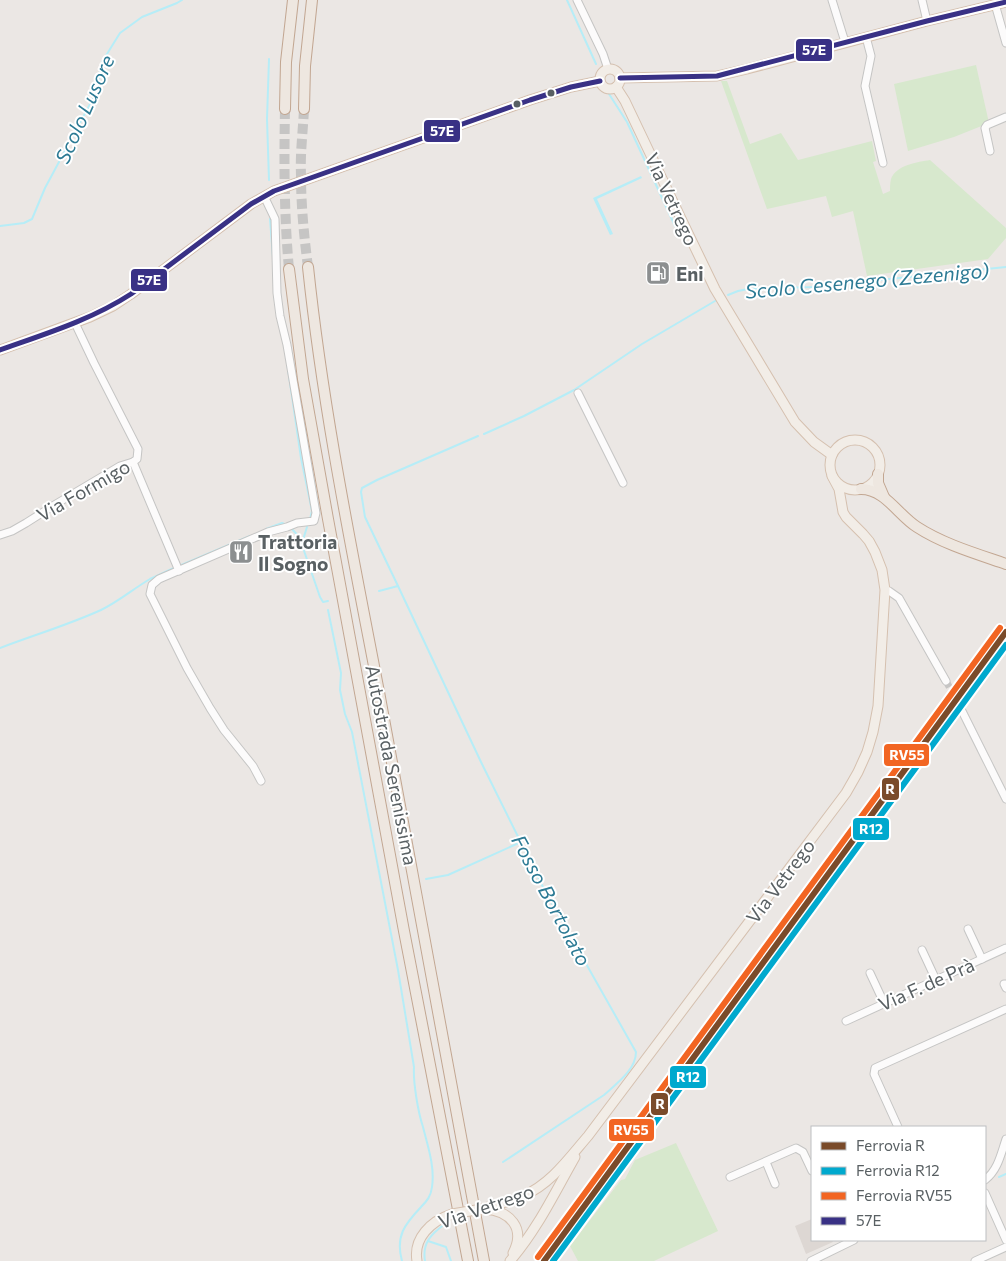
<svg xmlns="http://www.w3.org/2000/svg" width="1006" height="1261" viewBox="0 0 1006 1261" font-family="Commissioner,sans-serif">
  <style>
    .education { fill: #ddd7d3 }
    .green { fill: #d7e8cd }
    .water { fill: #b6edf7 }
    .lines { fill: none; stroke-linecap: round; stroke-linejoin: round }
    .stream { stroke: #b6edf7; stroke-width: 2 }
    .minor-tunnel { stroke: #c6c5c4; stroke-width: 7; stroke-dasharray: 7 3.5; stroke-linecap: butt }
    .highway-tunnel { stroke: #c6c5c4; stroke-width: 10; stroke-dasharray: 10 5; stroke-linecap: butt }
    .minor-casing { stroke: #c5c5c4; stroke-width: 9 }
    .major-casing { stroke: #d5c0af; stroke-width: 11 }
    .highway-casing { stroke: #c2a691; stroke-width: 12 }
    .minor { stroke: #fcfbfb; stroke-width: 7 }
    .major { stroke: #f2ede7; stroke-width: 9 }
    .highway { stroke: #eee7e0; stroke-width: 10 }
    .major-bridge-casing { stroke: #d5c0af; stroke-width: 11; stroke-linecap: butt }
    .major-bridge { stroke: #f2ede7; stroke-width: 9 }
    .bus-1-casing { stroke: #fff; stroke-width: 9 }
    .bus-1 { stroke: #393185; stroke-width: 5 }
    .rail-1-casing { stroke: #fff; stroke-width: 10 }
    .rail-2-casing { stroke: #fff; stroke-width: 10 }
    .rail-3-casing { stroke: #fff; stroke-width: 10 }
    .rail-1 { stroke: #7a4b2a; stroke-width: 6 }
    .rail-2 { stroke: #00a9ce; stroke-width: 6 }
    .rail-3 { stroke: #f26522; stroke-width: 6 }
    .bus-dot { fill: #596063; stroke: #fff; stroke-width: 2 }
    .labels { text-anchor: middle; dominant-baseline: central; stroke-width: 4; stroke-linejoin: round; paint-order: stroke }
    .street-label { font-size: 19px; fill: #596063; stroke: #fff }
    .poi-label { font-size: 19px; font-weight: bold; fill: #596063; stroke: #fff; text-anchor: start }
    .water-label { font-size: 20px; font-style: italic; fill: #2c7a94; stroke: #fff }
    .line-badge { stroke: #fff; stroke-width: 2 }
    .badge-label { font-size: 14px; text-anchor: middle; font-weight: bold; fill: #fff }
  </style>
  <rect width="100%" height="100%" fill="#ebe7e4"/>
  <path class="education" d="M812,1219V1240H832L833,1242L806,1254L795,1226Z"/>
  <g class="green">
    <path d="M976,65L989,123L954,137L908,151L894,84Z"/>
    <path d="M721,81H727L750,144L781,133L798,160L872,141L876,161L873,162L883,194L890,191C890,187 890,183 891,179C896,165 918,162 930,160L1006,228V238L988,259L867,276L853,211L832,217L826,196L767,209Z"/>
    <path d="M676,1143L718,1231L654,1261H578L570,1246L621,1180L625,1179L635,1160Z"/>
  </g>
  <path class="water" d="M641,176L642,178L597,199L613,234L610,235L593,198Z"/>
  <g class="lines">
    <g class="stream">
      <path d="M567,0L596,64"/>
      <path d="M269,59L267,119L269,180"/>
      <path d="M609,94L627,122L675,226"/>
      <path d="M270,219L273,257"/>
      <path d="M0,226L24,223L32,219L45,188L96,93L102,62L120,33L142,17L177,3L182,0"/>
      <path d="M274,286L275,301"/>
      <path d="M728,295L738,291L748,289L812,287L1006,267"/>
      <path d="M287,362L301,458L312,511L310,519"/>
      <path d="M484,434L524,416L574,390L642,344L715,301"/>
      <path d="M291,528L302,540V545L320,597L323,602L328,601"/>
      <path d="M266,529L282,523L287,525"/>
      <path d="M302,543L307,527"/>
      <path d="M179,566L250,536"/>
      <path d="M398,586L481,762L546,893L636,1052C636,1070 616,1084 604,1095L503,1162"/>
      <path d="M379,591L398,586L365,517L361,492L362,488L377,480L478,436"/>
      <path d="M328,610L341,673L340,690L345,714L352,732L398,970L414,1067C413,1082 418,1112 423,1127C428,1147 435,1167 432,1187C431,1196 427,1201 421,1207C405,1224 395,1236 402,1261"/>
      <path d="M0,648C34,635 68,625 101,610C118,602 133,589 150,579C158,575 166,572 174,568"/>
      <path d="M426,879L448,875L521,842"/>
      <path d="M999,1177L1006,1174"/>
      <path d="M428,1241L446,1247L451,1261"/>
      <path d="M425,1261C422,1243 431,1234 445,1224"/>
    </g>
    <path class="minor-tunnel" d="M946,681L960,707"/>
    <g class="highway-tunnel">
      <path d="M285,109C284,162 284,215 289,269"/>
      <path d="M304,109C303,131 300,153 301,175C301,206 304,236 308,267"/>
    </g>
    <defs>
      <g id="minor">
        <path d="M577,0L603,54L608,69"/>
        <path d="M832,0L845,42"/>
        <path d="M922,0L927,21"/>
        <path d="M995,4L1006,43"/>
        <path d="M866,37L871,56L865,86L883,163"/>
        <path d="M990,151L985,128L987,125L1006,117"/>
        <path d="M578,393L623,483"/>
        <path d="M133,462L179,571"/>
        <path d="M0,535L12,531L26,523L56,504L120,466L133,462L137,459L138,449L94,363L75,323"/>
        <path d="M885,590L889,591L899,598L946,681"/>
        <path d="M960,707L1006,799"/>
        <path d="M261,781L253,766L224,730L210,708L187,668L150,594L152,585L159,579L268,532L287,527L297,523L314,521L316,513L287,345L280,316L277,293L275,219L264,196"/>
        <path d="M968,929L982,959"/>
        <path d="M922,950L936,980"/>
        <path d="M870,973L884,1003"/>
        <path d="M1006,984H1004L1006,988"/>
        <path d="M846,1021L1006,948"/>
        <path d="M898,1127L874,1074L875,1068L1006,1009"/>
        <path d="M766,1162L775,1184"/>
        <path d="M730,1177L796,1148L803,1152L812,1171"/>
        <path d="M985,1180C998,1170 1001,1154 1006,1139"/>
        <path d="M985,1193L1006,1240"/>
        <path d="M811,1261L854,1240"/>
        <path d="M975,1261L1006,1247"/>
      </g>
      <g id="major">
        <circle cx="610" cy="79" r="10"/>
        <path d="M620,78L717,76L747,69L927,21L1006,2"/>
        <path d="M616,87L625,101L686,229L715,289L727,309L795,422L814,442L832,455"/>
        <path d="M0,350L90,317L113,306L131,294L251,204L274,191L530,100L571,87L600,81"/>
        <circle cx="855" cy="465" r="25"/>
        <path d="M482,1209C496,1204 510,1202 523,1196C551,1184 569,1158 588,1136L846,793L858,772L867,752L873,732L878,706L885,590L882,570L875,552L869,541L863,534L846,517L843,512L839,489L832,476"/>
        <path d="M485,1209C510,1211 526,1228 513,1253"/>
        <path d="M417,1261C413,1238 431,1221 452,1214"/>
        <path d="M510,1261C537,1230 555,1192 575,1157"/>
      </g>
      <g id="highway">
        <path d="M285,109L286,62L293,0"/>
        <path d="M304,109L305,66L312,0"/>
        <path d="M308,267C323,410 352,551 379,692C414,882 449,1071 484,1261"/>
        <path d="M289,269L303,379L328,519L404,931L468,1261"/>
        <path d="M878,474V483L884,497"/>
        <path d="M861,489C885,489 898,515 917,527C943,544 977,554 1006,564"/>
      </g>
    </defs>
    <use href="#minor" class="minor-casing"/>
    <use href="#major" class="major-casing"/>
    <use href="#highway" class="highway-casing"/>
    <use href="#minor" class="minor"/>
    <use href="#major" class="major"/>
    <use href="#highway" class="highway"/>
    <defs>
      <path id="major-bridge" d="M452,1214L482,1209"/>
    </defs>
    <use href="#major-bridge" class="major-bridge-casing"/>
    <use href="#major-bridge" class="major-bridge"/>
    <defs>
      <g id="bus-1">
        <path d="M620,78L717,76L927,21L1006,2"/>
        <path d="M0,350C45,334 91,320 131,294L251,204L274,191L530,100L571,87L600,81"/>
      </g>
    </defs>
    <use href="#bus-1" class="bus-1-casing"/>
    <use href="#bus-1" class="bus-1"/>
    <defs>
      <path id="rail-1" d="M544,1261L1006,632"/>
      <path id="rail-2" d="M553,1261L1006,645"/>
      <path id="rail-3" d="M538,1257L1000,628"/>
    </defs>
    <use href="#rail-1" class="rail-1-casing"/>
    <use href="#rail-2" class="rail-2-casing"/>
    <use href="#rail-3" class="rail-3-casing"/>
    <use href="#rail-1" class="rail-1"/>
    <use href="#rail-2" class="rail-2"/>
    <use href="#rail-3" class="rail-3"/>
  </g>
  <defs>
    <symbol id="fuel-square" viewBox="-11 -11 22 22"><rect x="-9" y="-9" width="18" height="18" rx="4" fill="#8c8f90" stroke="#fff"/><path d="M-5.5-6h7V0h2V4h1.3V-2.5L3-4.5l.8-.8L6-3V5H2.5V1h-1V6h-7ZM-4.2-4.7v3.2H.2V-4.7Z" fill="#fff"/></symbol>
    <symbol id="restaurant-square" viewBox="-11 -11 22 22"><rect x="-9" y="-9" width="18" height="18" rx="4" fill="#8c8f90" stroke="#fff"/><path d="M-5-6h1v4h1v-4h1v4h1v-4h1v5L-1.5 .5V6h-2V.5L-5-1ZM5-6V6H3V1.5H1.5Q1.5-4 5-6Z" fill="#fff"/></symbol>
  </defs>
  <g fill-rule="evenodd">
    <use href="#fuel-square" x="644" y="259" width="28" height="28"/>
    <use href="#restaurant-square" x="227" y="538" width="28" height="28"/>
  </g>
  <g class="bus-dot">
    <circle cx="551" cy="93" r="4.5"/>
    <circle cx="517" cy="104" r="4.5"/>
  </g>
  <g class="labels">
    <g class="street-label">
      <text transform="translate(672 199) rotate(65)">Via Vetrego</text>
      <text transform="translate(83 490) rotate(-30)">Via Formigo</text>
      <text transform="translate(392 765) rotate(79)">Autostrada Serenissima</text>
      <text transform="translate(780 881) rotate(-53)">Via Vetrego</text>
      <text transform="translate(926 984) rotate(-24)">Via F. de Prà</text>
      <text transform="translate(486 1206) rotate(-19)">Via Vetrego</text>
    </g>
    <g class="poi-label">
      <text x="676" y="273">Eni</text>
      <text x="258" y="541">Trattoria<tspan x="258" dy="22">Il Sogno</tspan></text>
    </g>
    <g class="water-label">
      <text transform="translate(84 109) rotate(-66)">Scolo Lusore</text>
      <text transform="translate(867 280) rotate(-5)">Scolo Cesenego (Zezenigo)</text>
      <text transform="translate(552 900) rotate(62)">Fosso Bortolato</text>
    </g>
  </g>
  <g class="line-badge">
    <rect x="795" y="38" width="38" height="24" rx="5" fill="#393185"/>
    <rect x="423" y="119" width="38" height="24" rx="5" fill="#393185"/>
    <rect x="130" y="268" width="38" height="24" rx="5" fill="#393185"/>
    <rect x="883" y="743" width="47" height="24" rx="5" fill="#f26522"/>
    <rect x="881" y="777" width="19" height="24" rx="5" fill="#7a4b2a"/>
    <rect x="852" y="817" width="38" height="24" rx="5" fill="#00a9ce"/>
    <rect x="669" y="1065" width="38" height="24" rx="5" fill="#00a9ce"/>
    <rect x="650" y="1092" width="19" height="24" rx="5" fill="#7a4b2a"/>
    <rect x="608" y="1118" width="47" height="24" rx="5" fill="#f26522"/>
  </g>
  <g class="badge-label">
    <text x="814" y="55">57E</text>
    <text x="442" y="136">57E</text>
    <text x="149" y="285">57E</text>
    <text x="907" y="760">RV55</text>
    <text x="890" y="794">R</text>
    <text x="871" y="834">R12</text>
    <text x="688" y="1082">R12</text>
    <text x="660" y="1109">R</text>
    <text x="631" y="1135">RV55</text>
  </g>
  <rect x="811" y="1126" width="175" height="115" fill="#ffffff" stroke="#bdbfc1"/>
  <rect x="821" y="1142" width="25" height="8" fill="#7a4b2a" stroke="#bdbfc1"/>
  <text x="856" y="1151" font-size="15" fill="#596063">Ferrovia R</text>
  <rect x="821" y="1167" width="25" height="8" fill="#00a9ce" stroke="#bdbfc1"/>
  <text x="856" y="1176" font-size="15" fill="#596063">Ferrovia R12</text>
  <rect x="821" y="1192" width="25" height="8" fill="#f26522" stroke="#bdbfc1"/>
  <text x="856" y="1201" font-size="15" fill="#596063">Ferrovia RV55</text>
  <rect x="821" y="1217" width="25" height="8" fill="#393185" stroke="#bdbfc1"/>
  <text x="856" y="1226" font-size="15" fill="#596063">57E</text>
</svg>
